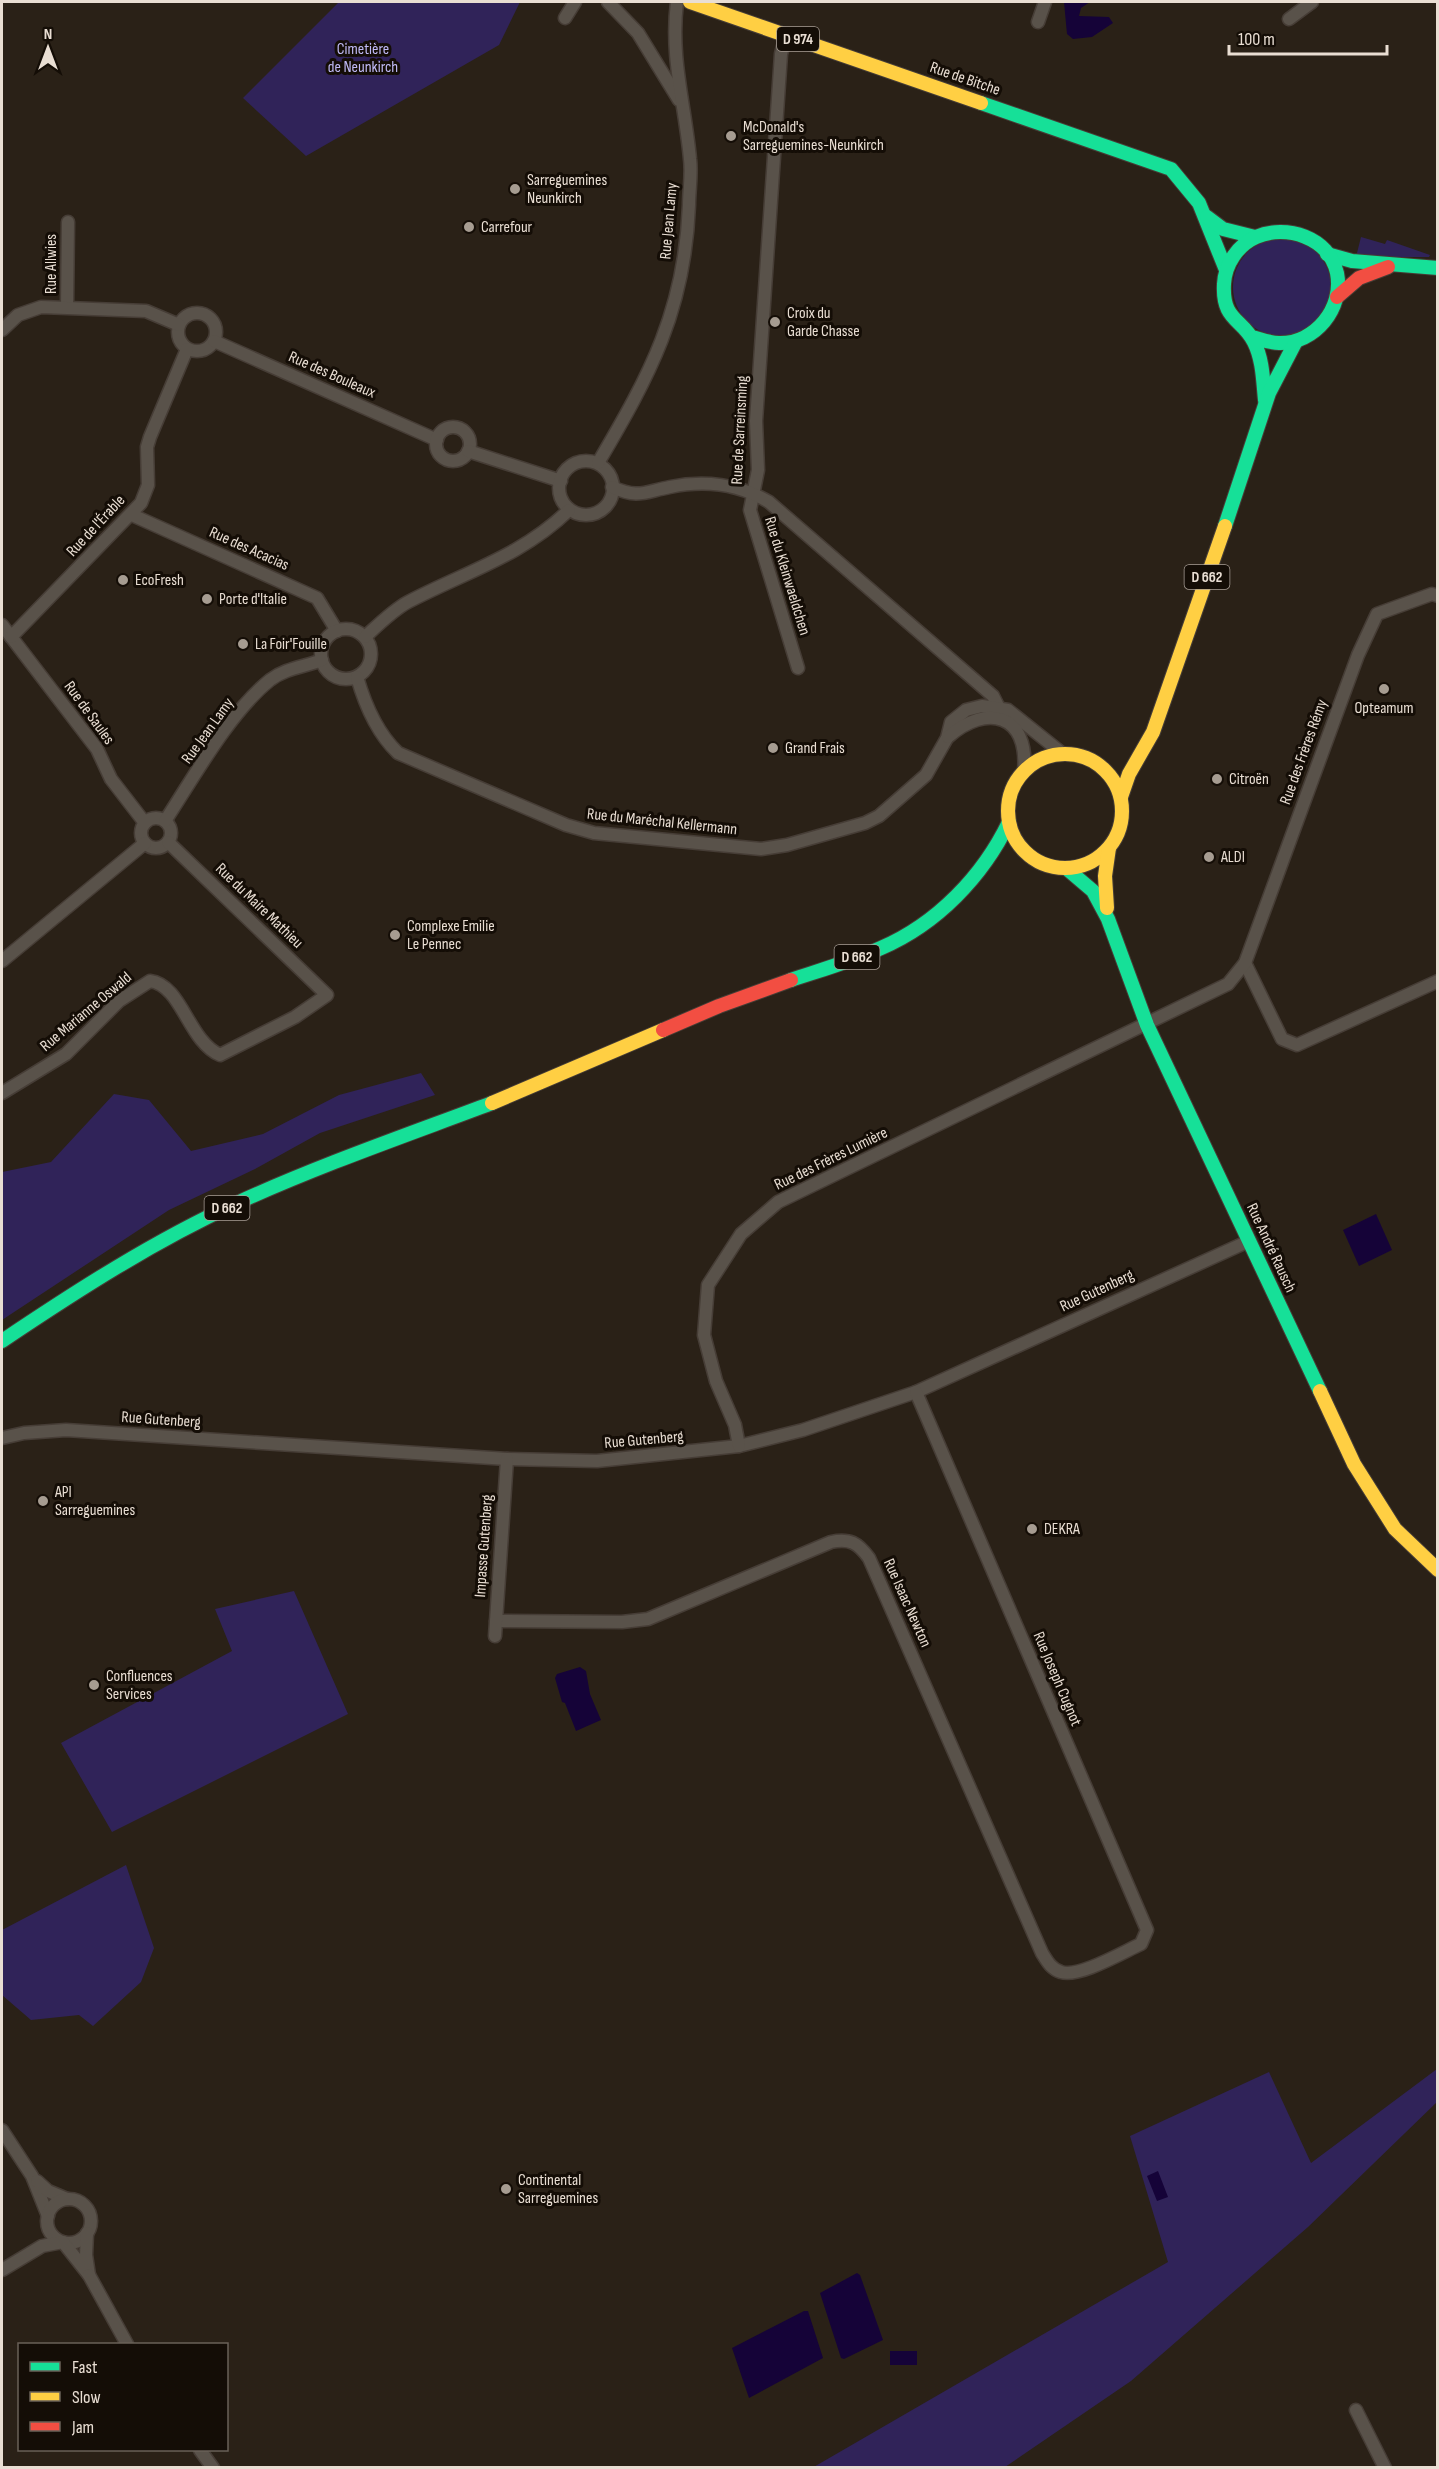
<svg xmlns="http://www.w3.org/2000/svg" width="1439" height="2469" viewBox="0 0 1439 2469" font-family="'Sofia Sans Condensed',sans-serif">
  <style>
    .green { fill: #302359 }
    .water { fill: #150338 }
    .lines { fill: none; stroke-linecap: round; stroke-linejoin: round }
    .street-casing { stroke: #463d36; stroke-width: 15 }
    .fast-casing { stroke: #463d36; stroke-width: 16 }
    .slow-casing { stroke: #463d36; stroke-width: 16 }
    .jam-casing { stroke: #463d36; stroke-width: 16 }
    .street { stroke: #59524a; stroke-width: 12 }
    .fast { stroke: #16e098; stroke-width: 14 }
    .slow { stroke: #ffcf43; stroke-width: 14 }
    .jam { stroke: #f24e42; stroke-width: 14 }
    .poi-dot { fill: #a69c91; stroke: #140d06; stroke-width: 2 }
    .labels { text-anchor: middle; dominant-baseline: central; stroke-width: 6; stroke-linejoin: round; paint-order: stroke }
    .shield { fill: #140d06; stroke: #a99f96; stroke-width: 1.5 }
    .shield-label { font-size: 15px; font-weight: bold; fill: #e9ded3 }
    .park-label { font-size: 16px; fill: #c0baf6; stroke: #140d06 }
    .street-label { font-size: 16px; fill: #e9ded3; stroke: #140d06 }
    .poi-label { font-size: 16px; fill: #e9ded3; stroke: #140d06; text-anchor: start }
  </style>
  <rect width="100%" height="100%" fill="#2a2117"/>
  <g class="green">
    <path d="M339,2H520L499,45L306,156L243,98Z"/>
    <path d="M1361,237L1385,244L1387,240L1430,255L1429,257H1356Z"/>
    <circle cx="1282" cy="287" r="49"/>
    <path d="M421,1073L435,1095L320,1133L255,1169L169,1210L2,1320V1172L51,1162L114,1094L149,1100L191,1151L263,1134L339,1095Z"/>
    <path d="M294,1591L348,1714L112,1832L61,1743L232,1651L215,1609Z"/>
    <path d="M126,1865L154,1948L141,1982L93,2026L79,2015L31,2020L2,1995V1930Z"/>
    <path d="M1437,2069V2102L1308,2227L1131,2381L1005,2467L812,2468L1168,2262L1130,2136L1269,2072L1311,2163Z"/>
  </g>
  <g class="water">
    <path d="M1064,2H1090L1081,8L1079,16L1109,17L1113,23L1092,37L1073,39L1067,34Z"/>
    <path d="M1376,1214L1392,1250L1359,1266L1343,1230Z"/>
    <path d="M580,1667L586,1671L590,1694L601,1720L576,1731L565,1703L562,1702L555,1678L557,1674Z"/>
    <path d="M1158,2171L1168,2197L1157,2201L1147,2176Z"/>
    <path d="M857,2273L860,2275L883,2340L844,2359L841,2358L820,2293Z"/>
    <path d="M804,2311H808L823,2358L749,2398L732,2348Z"/>
    <rect x="890" y="2351" width="27" height="14"/>
  </g>
  <g class="lines">
    <defs>
      <g id="street">
        <path d="M608,2L638,33L679,100"/>
        <path d="M565,18L575,2"/>
        <path d="M1289,19L1312,2"/>
        <path d="M1038,22L1045,2"/>
        <path d="M786,35L781,54L756,421L758,470L750,510L798,668"/>
        <path d="M67,307L68,222"/>
        <circle cx="197" cy="332" r="19"/>
        <path d="M2,330L18,315L41,307L146,311L179,325"/>
        <path d="M214,341L437,440"/>
        <circle cx="453" cy="444" r="17"/>
        <path d="M468,451L561,481"/>
        <circle cx="586" cy="488" r="27"/>
        <path d="M598,463C650,375 685,310 689,205C689,190 692,174 690,159C685,104 670,58 677,2"/>
        <path d="M612,487C639,499 644,492 670,487C704,480 739,484 769,502L993,696L998,706"/>
        <path d="M132,515L317,598L337,631"/>
        <path d="M2,625L97,749L111,779L145,823"/>
        <circle cx="346" cy="654" r="25"/>
        <path d="M11,637L141,503L148,485L147,447L150,437L187,349"/>
        <path d="M365,637C378,625 393,610 408,602C465,572 522,556 569,510"/>
        <path d="M357,677C365,705 377,733 398,753L566,825L594,833L761,849L787,845L865,823L879,816L926,775L947,738L951,722L966,710L982,706L1008,710L1063,754"/>
        <path d="M948,737C987,703 1029,714 1024,771"/>
        <circle cx="156" cy="833" r="15"/>
        <path d="M165,821C194,777 229,713 270,680C286,668 304,667 322,660"/>
        <path d="M2,961L145,843"/>
        <path d="M1245,963L1282,1039L1297,1045L1438,981"/>
        <path d="M2,1093L66,1054L119,1001L150,981C182,985 188,1041 220,1055L295,1017L327,995L168,842"/>
        <path d="M2,1438L24,1433L66,1430L507,1459L597,1461L739,1446L803,1430L916,1392L1249,1241"/>
        <path d="M739,1446L735,1425L716,1381L704,1335L708,1285L741,1234L778,1202L1228,984L1245,963L1358,655L1377,614L1432,594L1438,596"/>
        <path d="M496,1621L622,1622L648,1619L831,1542C850,1538 858,1543 869,1558L1042,1953C1047,1961 1051,1969 1061,1972C1079,1978 1123,1952 1141,1944L1147,1930L916,1392"/>
        <path d="M495,1636L507,1459"/>
        <path d="M2,2130L32,2176L48,2216"/>
        <path d="M37,2181L48,2191L67,2199"/>
        <circle cx="69" cy="2221" r="22"/>
        <path d="M2,2270L42,2246L63,2242L89,2275L86,2255L87,2233"/>
        <path d="M89,2275L127,2344"/>
        <path d="M1356,2410L1385,2468"/>
        <path d="M200,2450L213,2468"/>
      </g>
      <g id="fast">
        <path d="M981,103L1171,169L1199,203L1226,270"/>
        <path d="M1207,217L1223,229L1255,237"/>
        <path d="M1327,254L1352,261L1438,268"/>
        <path d="M1252,337C1260,339 1270,343 1279,343C1315,344 1344,308 1337,273C1329,237 1286,224 1256,237C1238,245 1225,264 1224,284C1222,321 1242,318 1254,342C1263,360 1263,381 1265,400"/>
        <path d="M1225,526L1269,393L1295,343"/>
        <path d="M1066,868L1093,891L1108,919L1147,1025L1320,1391"/>
        <path d="M791,980C821,970 852,961 881,948C937,924 983,876 1009,822"/>
        <path d="M2,1341C78,1290 154,1241 237,1203C320,1165 407,1135 492,1103"/>
      </g>
      <g id="slow">
        <path d="M690,2L981,103"/>
        <circle cx="1065" cy="811" r="57"/>
        <path d="M1121,797L1129,774L1153,732L1225,526"/>
        <path d="M1107,908L1105,876L1109,848"/>
        <path d="M492,1103L663,1030"/>
        <path d="M1320,1391L1354,1464L1395,1529L1438,1570"/>
      </g>
      <g id="jam">
        <path d="M1337,297L1359,278L1388,267"/>
        <path d="M663,1030L719,1006L791,980"/>
      </g>
    </defs>
    <use href="#street" class="street-casing"/>
    <use href="#fast" class="fast-casing"/>
    <use href="#slow" class="slow-casing"/>
    <use href="#jam" class="jam-casing"/>
    <use href="#street" class="street"/>
    <use href="#fast" class="fast"/>
    <use href="#slow" class="slow"/>
    <use href="#jam" class="jam"/>
  </g>
  <g class="poi-dot">
    <circle cx="731" cy="136" r="6"/>
    <circle cx="515" cy="189" r="6"/>
    <circle cx="469" cy="227" r="6"/>
    <circle cx="775" cy="322" r="6"/>
    <circle cx="123" cy="580" r="6"/>
    <circle cx="207" cy="599" r="6"/>
    <circle cx="243" cy="644" r="6"/>
    <circle cx="1384" cy="689" r="6"/>
    <circle cx="773" cy="748" r="6"/>
    <circle cx="1217" cy="779" r="6"/>
    <circle cx="1209" cy="857" r="6"/>
    <circle cx="395" cy="935" r="6"/>
    <circle cx="43" cy="1501" r="6"/>
    <circle cx="1032" cy="1529" r="6"/>
    <circle cx="94" cy="1685" r="6"/>
    <circle cx="506" cy="2189" r="6"/>
  </g>
  <g class="labels">
    <g class="shield">
      <rect x="777" y="27" width="42" height="24" rx="4.5"/>
      <rect x="1184.5" y="565" width="45" height="24" rx="4.5"/>
      <rect x="834.5" y="945" width="45" height="24" rx="4.5"/>
      <rect x="204.5" y="1196" width="45" height="24" rx="4.5"/>
    </g>
    <g class="shield-label">
      <text x="798" y="39">D 974</text>
      <text x="1207" y="577">D 662</text>
      <text x="857" y="957">D 662</text>
      <text x="227" y="1208">D 662</text>
    </g>
    <g class="park-label">
      <text x="363" y="49">Cimetière<tspan x="363" dy="18">de Neunkirch</tspan></text>
    </g>
    <g class="street-label">
      <text transform="translate(965 79) rotate(19)">Rue de Bitche</text>
      <text transform="translate(669 221) rotate(-85)">Rue Jean Lamy</text>
      <text transform="translate(51 264) rotate(-90)">Rue Allwies</text>
      <text transform="translate(332 375) rotate(24)">Rue des Bouleaux</text>
      <text transform="translate(740 430) rotate(-87)">Rue de Sarreinsming</text>
      <text transform="translate(96 526) rotate(-47)">Rue de l'Érable</text>
      <text transform="translate(249 549) rotate(24)">Rue des Acacias</text>
      <text transform="translate(787 576) rotate(73)">Rue du Kleinwaeldchen</text>
      <text transform="translate(89 713) rotate(54)">Rue de Saules</text>
      <text transform="translate(208 731) rotate(-54)">Rue Jean Lamy</text>
      <text transform="translate(1304 752) rotate(-70)">Rue des Frères Rémy</text>
      <text transform="translate(662 822) rotate(6)">Rue du Maréchal Kellermann</text>
      <text transform="translate(259 906) rotate(44)">Rue du Maire Mathieu</text>
      <text transform="translate(86 1012) rotate(-40)">Rue Marianne Oswald</text>
      <text transform="translate(831 1159) rotate(-26)">Rue des Frères Lumière</text>
      <text transform="translate(1271 1248) rotate(65)">Rue André Rausch</text>
      <text transform="translate(1097 1291) rotate(-25)">Rue Gutenberg</text>
      <text transform="translate(161 1420) rotate(4)">Rue Gutenberg</text>
      <text transform="translate(644 1440) rotate(-5)">Rue Gutenberg</text>
      <text transform="translate(484 1546) rotate(-86)">Impasse Gutenberg</text>
      <text transform="translate(907 1603) rotate(66)">Rue Isaac Newton</text>
      <text transform="translate(1057 1679) rotate(67)">Rue Joseph Cugnot</text>
    </g>
    <g class="poi-label">
      <text x="743" y="127">McDonald's<tspan x="743" dy="18">Sarreguemines-Neunkirch</tspan></text>
      <text x="527" y="180">Sarreguemines<tspan x="527" dy="18">Neunkirch</tspan></text>
      <text x="481" y="227">Carrefour</text>
      <text x="787" y="313">Croix du<tspan x="787" dy="18">Garde Chasse</tspan></text>
      <text x="135" y="580">EcoFresh</text>
      <text x="219" y="599">Porte d'Italie</text>
      <text x="255" y="644">La Foir'Fouille</text>
      <text x="1384" y="708" text-anchor="middle">Opteamum</text>
      <text x="785" y="748">Grand Frais</text>
      <text x="1229" y="779">Citroën</text>
      <text x="1221" y="857">ALDI</text>
      <text x="407" y="926">Complexe Emilie<tspan x="407" dy="18">Le Pennec</tspan></text>
      <text x="55" y="1492">API<tspan x="55" dy="18">Sarreguemines</tspan></text>
      <text x="1044" y="1529">DEKRA</text>
      <text x="106" y="1676">Confluences<tspan x="106" dy="18">Services</tspan></text>
      <text x="518" y="2180">Continental<tspan x="518" dy="18">Sarreguemines</tspan></text>
    </g>
  </g>
  <rect width="1439" height="2469" fill="none" stroke="#e9ded3" stroke-width="6"/>
  <rect x="18" y="2343" width="210" height="108" fill="#140d06" stroke="#696158" stroke-width="1.5"/>
  <rect x="30" y="2362" width="30" height="9" fill="#16e098" stroke="#696158" stroke-width="1.5"/>
  <text x="72" y="2373" font-size="18" fill="#e9ded3">Fast</text>
  <rect x="30" y="2392" width="30" height="9" fill="#ffcf43" stroke="#696158" stroke-width="1.5"/>
  <text x="72" y="2403" font-size="18" fill="#e9ded3">Slow</text>
  <rect x="30" y="2422" width="30" height="9" fill="#f24e42" stroke="#696158" stroke-width="1.5"/>
  <text x="72" y="2433" font-size="18" fill="#e9ded3">Jam</text>
  <g transform="translate(48 48)" stroke="#140d06" stroke-width="4.5" paint-order="stroke">
  <path d="M0-4.5L10 22L0 15L-10 22Z" fill="#e9ded3"/>
  <text y="-9" font-size="16" font-weight="bold" text-anchor="middle" fill="#e9ded3">N</text>
  </g>
  <path d="M1229 45v9h158v-9" fill="none" stroke="#e9ded3" stroke-width="3"/>
  <text x="1238" y="45" font-size="18" fill="#e9ded3" stroke="#140d06" stroke-width="4.5" paint-order="stroke">100 m</text>
</svg>
